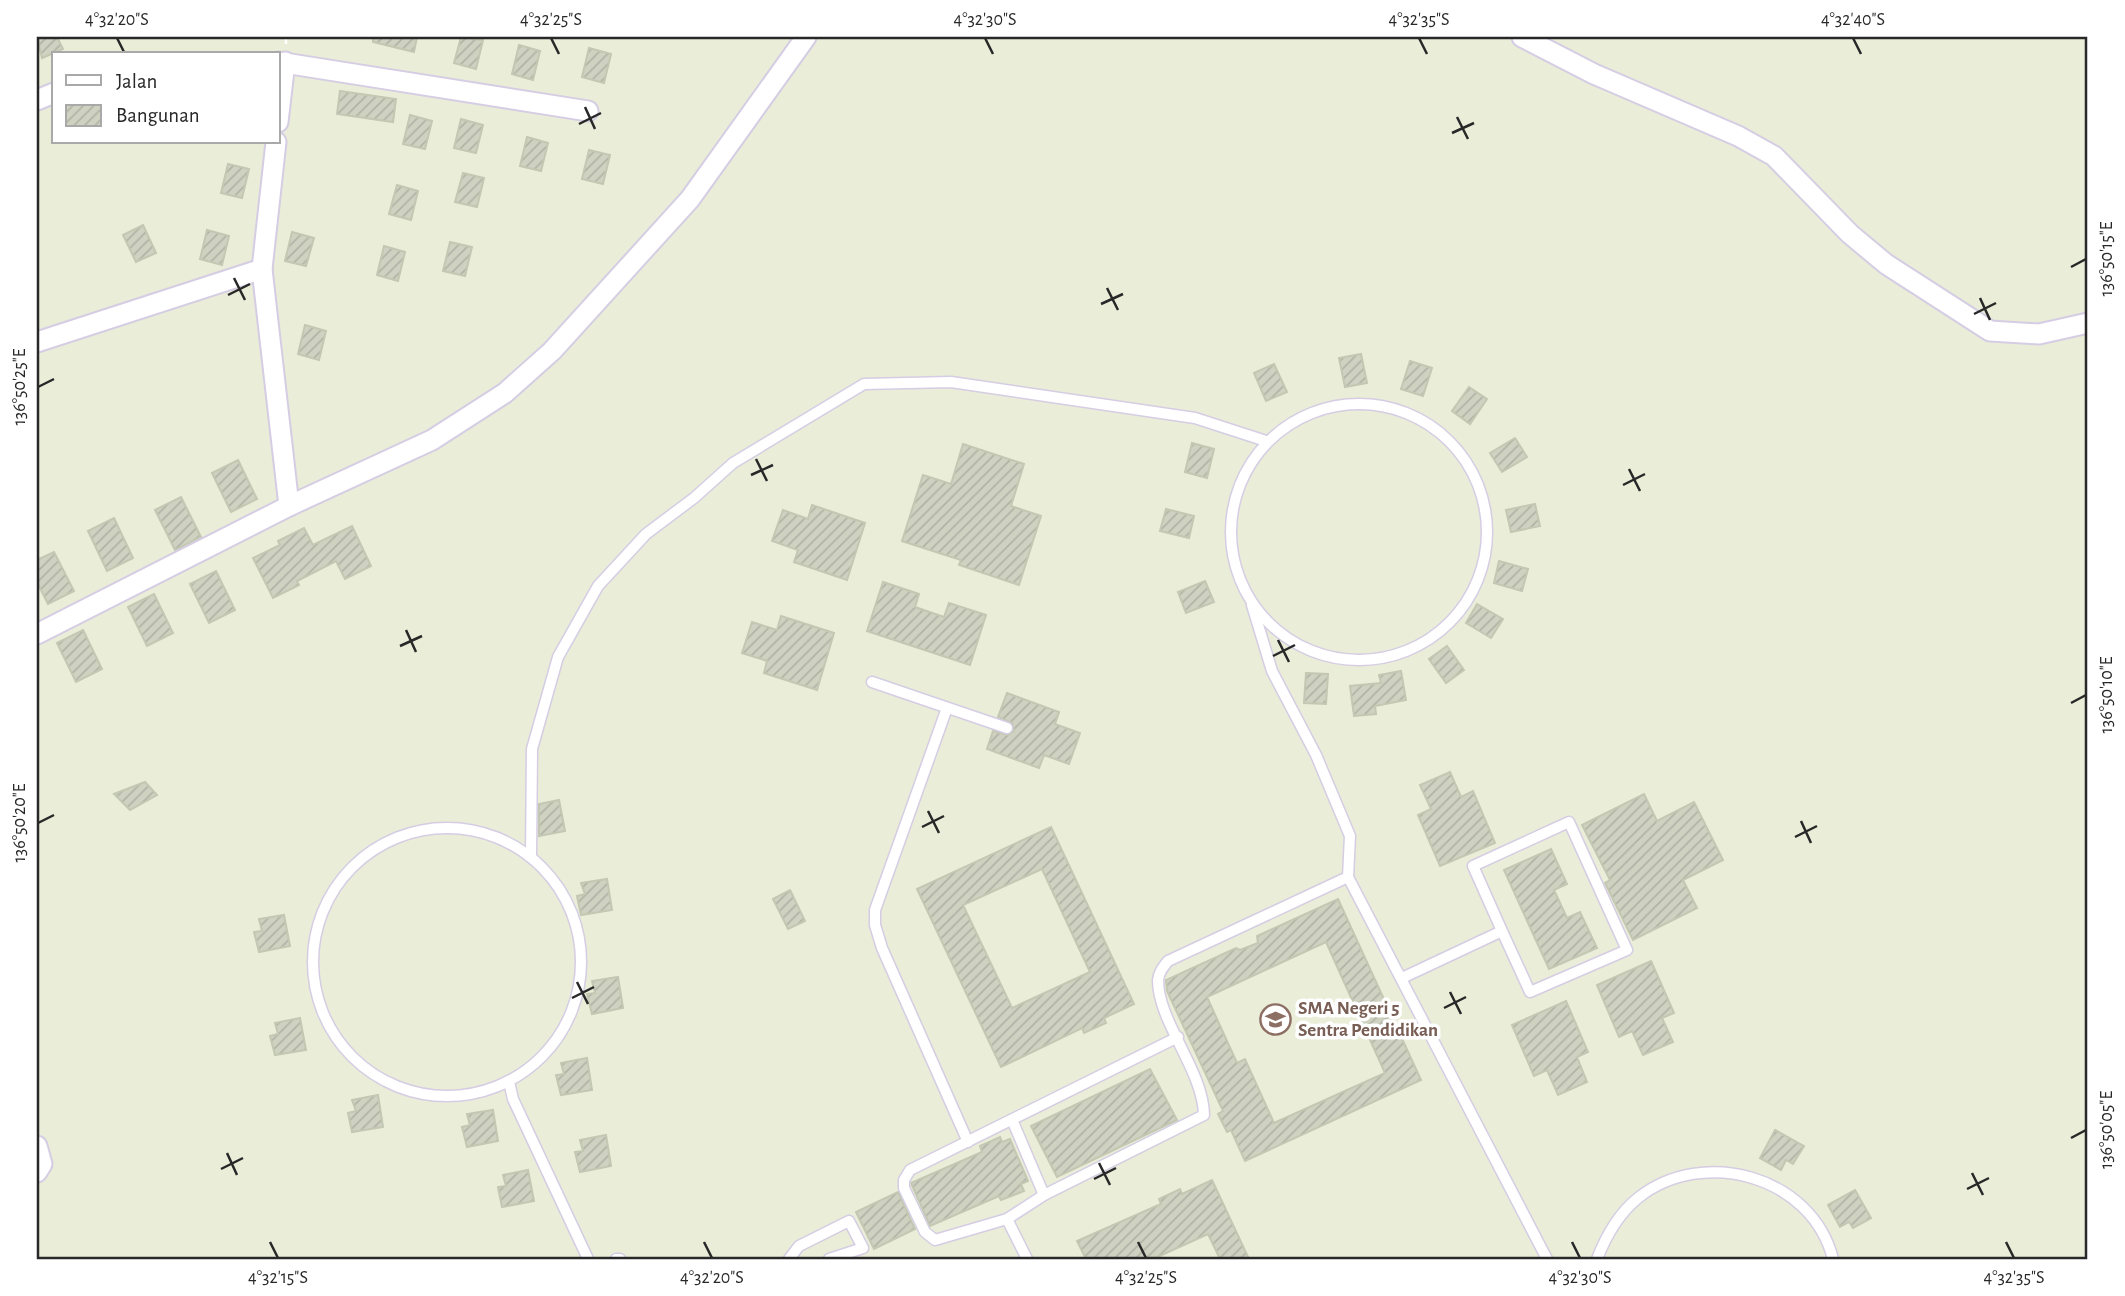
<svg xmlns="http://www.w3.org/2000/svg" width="2125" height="1296" viewBox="0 0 2125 1296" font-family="'Alegreya Sans',sans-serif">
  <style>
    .building { fill: url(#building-hatch); stroke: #c3c8b2; stroke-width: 2; fill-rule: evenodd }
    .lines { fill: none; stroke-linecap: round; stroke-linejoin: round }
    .service-casing { stroke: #d5cde3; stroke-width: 13 }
    .minor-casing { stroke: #d5cde3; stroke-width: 23 }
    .path { stroke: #fff; stroke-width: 2.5; stroke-dasharray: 5 3.5; stroke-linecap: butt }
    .service { stroke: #fff; stroke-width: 10 }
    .minor { stroke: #fff; stroke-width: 19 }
    .ticks { fill: none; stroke: #282828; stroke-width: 2.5 }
    .labels { text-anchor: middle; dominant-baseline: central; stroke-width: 7; stroke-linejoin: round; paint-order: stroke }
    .education-label { font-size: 19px; font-weight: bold; fill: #785e54; stroke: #fff; text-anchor: start }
    .neatline { fill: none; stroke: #282828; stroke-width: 2.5 }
    .ticks-label { font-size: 18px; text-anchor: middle; fill: #282828 }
  </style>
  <defs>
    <pattern id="building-hatch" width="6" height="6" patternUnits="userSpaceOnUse" patternTransform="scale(1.75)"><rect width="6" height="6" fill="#cfd1c1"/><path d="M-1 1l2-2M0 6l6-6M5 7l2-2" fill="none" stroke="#b2b3a6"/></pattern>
  </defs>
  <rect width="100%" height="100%" fill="#eaedd8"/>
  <g class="building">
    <path d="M37,37H57L63,49L42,58Z"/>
    <path d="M373,37H417L414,52L373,42Z"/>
    <path d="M461,37L483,40L476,69L454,63Z"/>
    <path d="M519,45L540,51L533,80L512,74Z"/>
    <path d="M589,48L611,54L604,83L582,77Z"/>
    <path d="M340,91L396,99L393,122L337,114Z"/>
    <path d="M410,115L432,121L425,149L403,144Z"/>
    <path d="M461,119L483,125L476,153L454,148Z"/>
    <path d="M527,137L548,143L541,171L520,166Z"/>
    <path d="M589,150L610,155L603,184L582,179Z"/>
    <path d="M228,164L249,169L242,198L221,193Z"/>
    <path d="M463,173L484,178L477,207L455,202Z"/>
    <path d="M397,185L418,191L411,220L389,214Z"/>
    <path d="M143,225L156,253L136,262L123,235Z"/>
    <path d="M207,230L229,236L222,265L200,259Z"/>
    <path d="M292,232L314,238L306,266L285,261Z"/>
    <path d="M450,242L472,247L465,276L443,271Z"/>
    <path d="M384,246L405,252L398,281L377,275Z"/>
    <path d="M305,325L326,331L319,360L298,354Z"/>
    <path d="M1361,354L1367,383L1345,387L1339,358Z"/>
    <path d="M1410,361L1432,368L1423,396L1401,389Z"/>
    <path d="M1274,364L1287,392L1266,401L1254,373Z"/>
    <path d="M1469,387L1487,399L1470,424L1452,411Z"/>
    <path d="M1515,438L1527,457L1502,472L1490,453Z"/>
    <path d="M1192,443L1214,449L1207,478L1185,472Z"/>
    <path d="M963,444L1024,464L1011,506L1041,516L1019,585L959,565L961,560L902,541L923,475L951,484Z"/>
    <path d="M238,460L257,499L231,512L212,473Z"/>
    <path d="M181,497L201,537L175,550L155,510Z"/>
    <path d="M1535,504L1540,526L1511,532L1506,510Z"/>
    <path d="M812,505L865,523L847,580L794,562L798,550L772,541L783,510L808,519Z"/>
    <path d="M1166,509L1194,516L1189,538L1160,531Z"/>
    <path d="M114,518L133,558L107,571L88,531Z"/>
    <path d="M352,526L371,566L345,579L336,561L297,581L299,585L273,598L253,558L280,545L278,541L304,528L313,545Z"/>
    <path d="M54,552L74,591L48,604L37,582V560Z"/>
    <path d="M1499,561L1528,569L1522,591L1494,583Z"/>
    <path d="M216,571L235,610L209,623L190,584Z"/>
    <path d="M1205,581L1214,602L1186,613L1178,592Z"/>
    <path d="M883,582L919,594L915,607L944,617L949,603L986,615L970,665L867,631Z"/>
    <path d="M154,594L173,633L147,646L128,607Z"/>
    <path d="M1477,604L1503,619L1491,638L1466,623Z"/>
    <path d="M781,616L834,633L817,690L764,673L767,661L742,653L752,622L777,630Z"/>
    <path d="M83,630L102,669L76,682L57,643Z"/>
    <path d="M1447,646L1464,670L1446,683L1429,659Z"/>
    <path d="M1401,671L1406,700L1375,706L1376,714L1354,716L1350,686L1381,683L1379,675Z"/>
    <path d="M1306,673L1328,674L1326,704L1304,703Z"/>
    <path d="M1007,693L1059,712L1055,724L1080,733L1069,764L1044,755L1039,768L987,749L993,731L1008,735L1014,731L1012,723L998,717Z"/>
    <path d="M1450,772L1461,797L1473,791L1495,843L1440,866L1418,815L1431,809L1420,785Z"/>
    <path d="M145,782L157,795L130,810L114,794Z"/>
    <path d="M1644,794L1657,821L1694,802L1723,860L1683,880L1697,908L1633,940L1605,883L1610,880L1582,825Z"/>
    <path d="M559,800L565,831L539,836V804Z"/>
    <path d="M1051,827L1134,1004L1104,1018L1106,1023L1084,1033L1082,1028L1001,1067L917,889ZM1042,869L1090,972L1012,1008L963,905Z"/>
    <path d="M1551,849L1567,884L1554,890L1567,918L1580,912L1597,948L1549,969L1504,870Z"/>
    <path d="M607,879L612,910L581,915L577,896L585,894L581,883Z"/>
    <path d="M790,890L805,921L788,929L773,899Z"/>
    <path d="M1338,899L1421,1080L1245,1161L1231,1130L1227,1132L1218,1114L1223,1111L1167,991L1166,980L1236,948L1240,950L1258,943L1257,936ZM1326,942L1385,1073L1274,1123L1245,1059L1237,1063L1207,997Z"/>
    <path d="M284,915L290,946L259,952L254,932L262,931L259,919Z"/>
    <path d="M1651,961L1674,1013L1662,1018L1673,1042L1643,1055L1632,1031L1619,1037L1597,985Z"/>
    <path d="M618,977L623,1008L592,1014L587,994L595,993L592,981Z"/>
    <path d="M1566,1001L1588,1052L1577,1057L1587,1082L1558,1095L1547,1070L1534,1076L1512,1025Z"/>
    <path d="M300,1018L306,1050L275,1055L270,1036L278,1034L275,1023Z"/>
    <path d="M587,1058L592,1090L561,1095L556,1075L564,1074L561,1063Z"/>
    <path d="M1150,1069L1177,1120L1057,1177L1031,1126Z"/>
    <path d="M378,1095L383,1127L352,1132L348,1113L356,1111L352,1100Z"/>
    <path d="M493,1110L498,1141L467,1147L462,1127L470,1125L467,1114Z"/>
    <path d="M1775,1130L1804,1146L1793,1164L1786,1160L1781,1170L1760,1158Z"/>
    <path d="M606,1135L611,1166L580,1172L575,1152L583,1151L580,1140Z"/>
    <path d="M1000,1137L1002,1142L1010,1139L1028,1181L1021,1184L1024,1191L1001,1200L999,1196L930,1226L911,1183L982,1152L980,1146Z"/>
    <path d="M528,1170L534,1201L502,1207L498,1187L506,1186L503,1175Z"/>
    <path d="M1212,1180L1249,1259H1220L1208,1234L1153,1259H1086L1077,1241L1161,1204L1159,1199L1180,1189L1182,1194Z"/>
    <path d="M1855,1190L1871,1218L1853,1228L1849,1222L1840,1227L1828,1205Z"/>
    <path d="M898,1192L915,1229L874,1249L856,1212Z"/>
  </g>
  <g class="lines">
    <defs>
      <g id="service">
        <circle cx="1359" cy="532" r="128"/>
        <path d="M1252,605L1272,671L1316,755L1350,836L1348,877L1547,1259"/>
        <path d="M872,682L1007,728"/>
        <path d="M947,708L875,910V925L882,948L968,1142"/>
        <circle cx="447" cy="962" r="134"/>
        <path d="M531,857L532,749L558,657L598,586L646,534L694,498L733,463L864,384L951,382L1195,418L1266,441"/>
        <path d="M1402,978L1502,931L1473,866L1569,822L1627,950L1530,992L1502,931"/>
        <path d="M1178,1037L910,1170L904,1180V1188L925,1232L935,1240L1007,1219L1044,1195L1204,1115C1203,1070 1158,1022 1158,980C1159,972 1163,967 1168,961L1348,877"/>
        <path d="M509,1082L513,1099L588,1259"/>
        <path d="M1013,1122L1044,1195"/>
        <path d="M1007,1219L1027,1259"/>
        <path d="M616,1259H620"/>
        <path d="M789,1259L799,1246L849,1221L863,1248L829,1259"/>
        <path d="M1597,1259C1606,1236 1618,1214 1638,1198C1703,1146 1812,1176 1833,1259"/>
      </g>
      <g id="minor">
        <path d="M1522,37L1594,74L1738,136L1774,156L1850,234L1886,264L1990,331L2039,334L2088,323"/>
        <path d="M278,62L588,111"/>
        <path d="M37,100L54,93"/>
        <path d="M278,122L285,62"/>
        <path d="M276,142L262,269L289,506"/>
        <path d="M37,342L262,269"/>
        <path d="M37,634L289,506L432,440L505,393L552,351L690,199L806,37"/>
        <path d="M37,1146L42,1164L37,1172"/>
      </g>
    </defs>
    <use href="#service" class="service-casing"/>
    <use href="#minor" class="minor-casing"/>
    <path class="path" d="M286,44V37"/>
    <use href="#service" class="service"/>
    <use href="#minor" class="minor"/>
  </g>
  <path class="ticks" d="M117,38L125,54M551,38L559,54M985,38L993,54M1419,38L1427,54M1853,38L1861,54M585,107L595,129M1457,117L1468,139M579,124L601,113M1452,133L1474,123M2071,267L2086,259M234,278L245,300M1107,288L1118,310M228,295L250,284M1980,298L1990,320M1101,304L1123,294M1974,314L1996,303M38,387L54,379M756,459L767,481M1629,469L1640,491M751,475L773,465M1623,485L1645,474M406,630L416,652M1278,640L1289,662M400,646L422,636M1273,656L1295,645M2071,703L2086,695M928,811L939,833M1801,821L1811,843M38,823L54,815M922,827L944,816M1795,837L1817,826M577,982L588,1004M1450,992L1461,1014M572,998L594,987M1444,1008L1466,997M2071,1138L2086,1130M227,1153L237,1175M1099,1163L1110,1185M221,1169L243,1158M1972,1173L1983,1195M1094,1179L1116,1168M1967,1189L1989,1178M270,1242L278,1258M704,1242L712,1258M1138,1242L1146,1258M1572,1242L1580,1258M2006,1242L2014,1258"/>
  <defs>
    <symbol id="school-ring" viewBox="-11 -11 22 22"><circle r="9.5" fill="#fff" stroke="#8d6e63" stroke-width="1.5"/><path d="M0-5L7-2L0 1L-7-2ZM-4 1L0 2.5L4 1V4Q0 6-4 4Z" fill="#8d6e63"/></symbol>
  </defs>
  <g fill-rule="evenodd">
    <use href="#school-ring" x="1258" y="1002" width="35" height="35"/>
  </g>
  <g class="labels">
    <g class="education-label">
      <text x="1298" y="1008">SMA Negeri 5<tspan x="1298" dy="22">Sentra Pendidikan</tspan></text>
    </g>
  </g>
  <rect width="2125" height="1296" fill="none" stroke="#ffffff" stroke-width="77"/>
  <rect x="52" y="52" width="228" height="91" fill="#ffffff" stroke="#a9a9a9" stroke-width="2"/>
  <rect x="66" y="75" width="35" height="10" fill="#ffffff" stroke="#a9a9a9" stroke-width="2"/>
  <text x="116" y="88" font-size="21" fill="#282828">Jalan</text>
  <rect x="66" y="105" width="35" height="21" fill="url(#building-hatch)" stroke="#a9a9a9" stroke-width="2"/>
  <text x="116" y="122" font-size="21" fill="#282828">Bangunan</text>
  <rect x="38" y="38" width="2048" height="1220" class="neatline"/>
  <g class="ticks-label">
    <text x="117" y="25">4°32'20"S</text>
    <text x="551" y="25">4°32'25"S</text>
    <text x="985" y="25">4°32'30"S</text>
    <text x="1419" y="25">4°32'35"S</text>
    <text x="1853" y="25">4°32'40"S</text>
    <text transform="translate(2106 259) rotate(-90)" y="6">136°50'15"E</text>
    <text transform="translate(19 387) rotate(-90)" y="6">136°50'25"E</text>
    <text transform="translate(2106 695) rotate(-90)" y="6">136°50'10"E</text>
    <text transform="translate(19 823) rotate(-90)" y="6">136°50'20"E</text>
    <text transform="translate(2106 1130) rotate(-90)" y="6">136°50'05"E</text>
    <text x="278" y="1283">4°32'15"S</text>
    <text x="712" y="1283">4°32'20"S</text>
    <text x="1146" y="1283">4°32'25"S</text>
    <text x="1580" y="1283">4°32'30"S</text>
    <text x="2014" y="1283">4°32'35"S</text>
  </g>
</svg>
